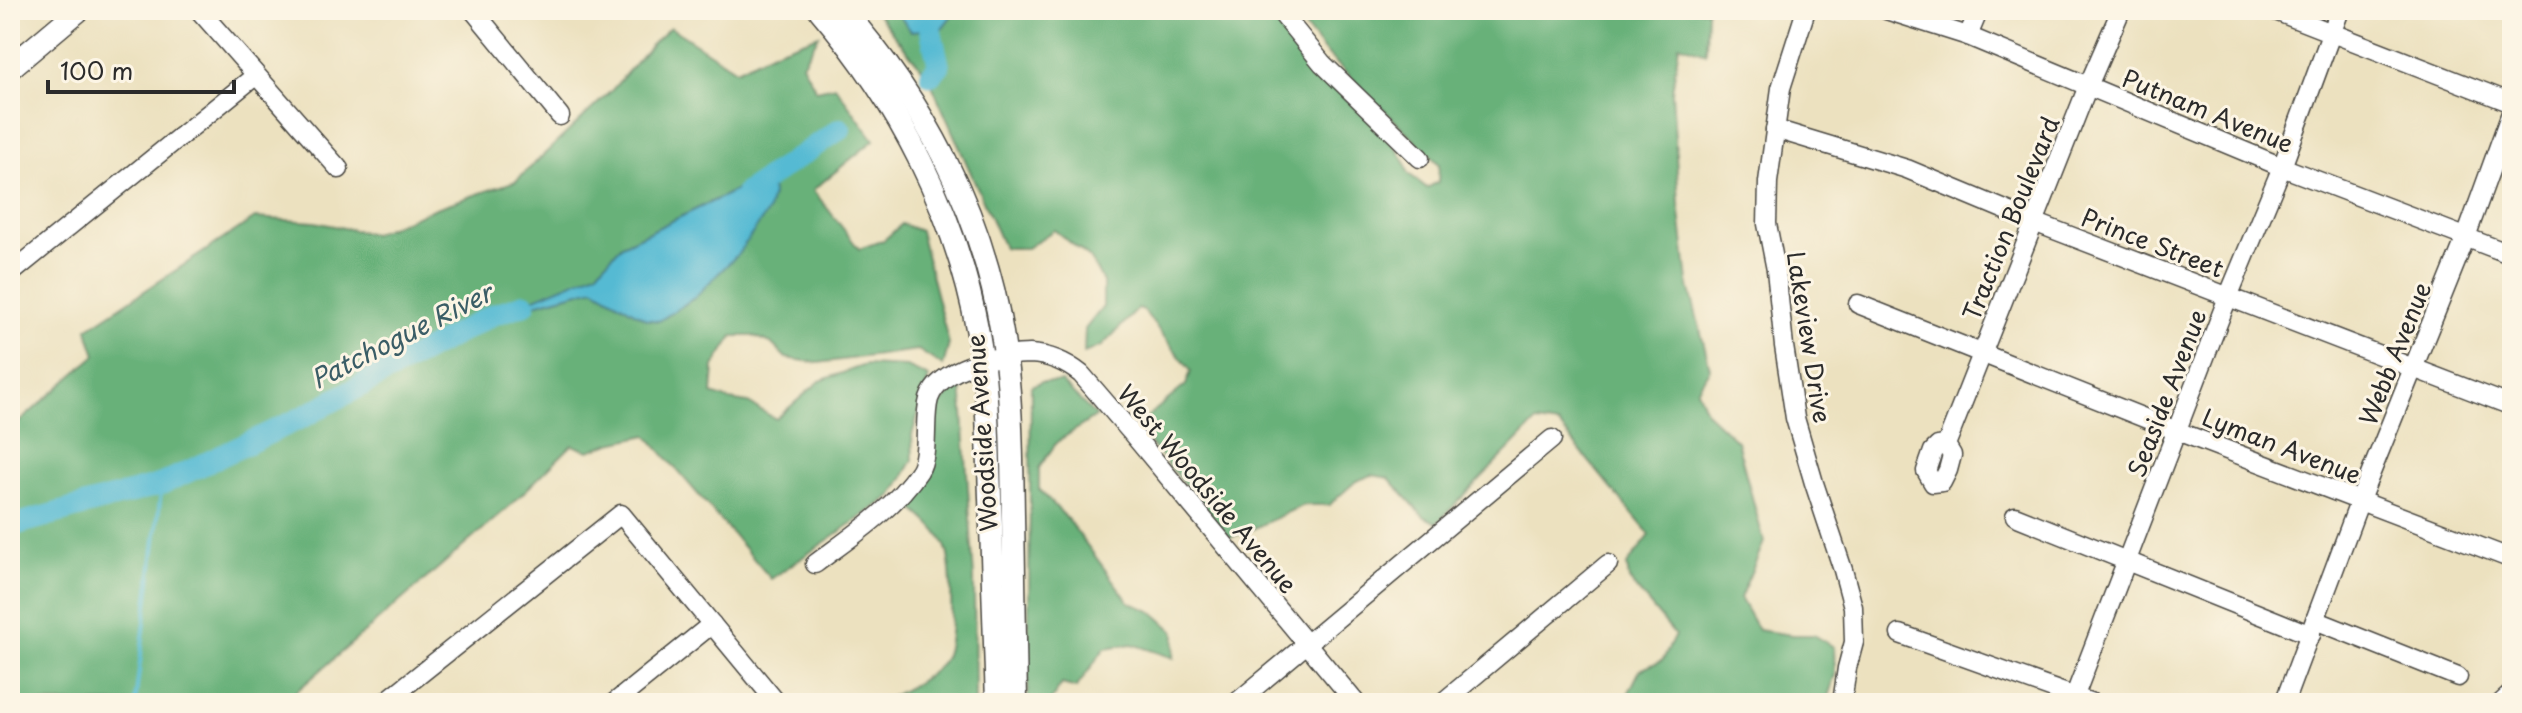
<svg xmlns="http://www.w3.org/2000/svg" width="2522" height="713" viewBox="0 0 2522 713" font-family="'Playpen Sans',sans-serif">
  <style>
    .forest { fill: #68b179; stroke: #4a6e52; stroke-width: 2; fill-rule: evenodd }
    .water { fill: #55bad3; stroke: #40727f; stroke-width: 2 }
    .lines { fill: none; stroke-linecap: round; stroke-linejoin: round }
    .stream { stroke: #55bad3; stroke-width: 4 }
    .river { stroke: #55bad3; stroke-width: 22 }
    .minor-casing { stroke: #484641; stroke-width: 21 }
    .major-casing { stroke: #484641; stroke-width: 25 }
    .minor { stroke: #fff; stroke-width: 18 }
    .major { stroke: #fff; stroke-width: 22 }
    .labels { text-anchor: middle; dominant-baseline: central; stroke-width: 6; stroke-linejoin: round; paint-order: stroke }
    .street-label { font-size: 24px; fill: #2b2b2b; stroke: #fcf5e5 }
    .water-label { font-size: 26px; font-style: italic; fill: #3a5d66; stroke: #fcf5e5 }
  </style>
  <rect width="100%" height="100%" fill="#fcf5e5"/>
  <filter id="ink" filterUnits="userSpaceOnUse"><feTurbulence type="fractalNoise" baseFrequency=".0125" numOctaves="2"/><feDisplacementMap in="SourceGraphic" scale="16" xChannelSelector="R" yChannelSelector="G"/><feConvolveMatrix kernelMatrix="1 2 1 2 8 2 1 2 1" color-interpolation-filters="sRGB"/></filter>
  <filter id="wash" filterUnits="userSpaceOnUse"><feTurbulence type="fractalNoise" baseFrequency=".006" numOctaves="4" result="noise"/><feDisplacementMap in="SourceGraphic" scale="32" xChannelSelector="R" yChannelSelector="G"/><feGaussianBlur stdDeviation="1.8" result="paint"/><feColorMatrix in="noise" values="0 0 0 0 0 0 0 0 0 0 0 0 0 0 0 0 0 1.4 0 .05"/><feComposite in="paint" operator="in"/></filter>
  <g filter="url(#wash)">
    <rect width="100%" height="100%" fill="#ece1bf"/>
    <g class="forest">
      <path d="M874,10H895L911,31L942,28L956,10H1270L1319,72L1392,142L1404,160L1409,174L1427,188L1438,182L1439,164L1325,52L1292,10H1707L1706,53L1679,44L1672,92L1679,203L1688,282L1710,368L1697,390L1707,413L1737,441L1764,542L1740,598L1758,630L1792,635H1814L1834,647L1835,675L1826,703H1755L1749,697L1742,703H1636L1628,694L1640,670L1663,660L1675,635L1629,580L1627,565L1650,535L1559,425L1536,422L1437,523L1423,516L1389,478L1372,475L1356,481L1329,505H1303L1244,533L1229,537L1139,430L1142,421L1186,385L1191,371L1144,311L1138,309L1102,346L1084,353L1085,329L1103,307V282L1090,258L1054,230L1027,248H1004L928,76Z"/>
      <path d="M670,27L736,70L777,50L819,35L802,64L816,90L835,86L874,140L813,190L859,249L884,240L902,224L920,231L949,344L943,366L918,350L818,363L786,358L771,343L754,336H733L714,366L712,394L729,400L748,403L776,419L820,381L865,365L907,367L929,377L912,435L913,460L893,495L771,579L647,435L611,443L589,451L572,445L512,504L283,703H21L10,690V430L96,355L87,329L255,218L315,222L373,234L436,208L516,181L612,90L651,45ZM770,177L694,298L659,321L646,319L594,288L505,312L597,272L622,245L734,191Z"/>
      <path d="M961,382L974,578L975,703H880C901,691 927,680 942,662C955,647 952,571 947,551C942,532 922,516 907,504L927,471L938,406Z"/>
      <path d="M1041,382H1061L1096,416L1057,442L1039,468V489L1069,521L1129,602L1153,612L1175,632L1174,658L1132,644L1105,648L1076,688L1062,684L1049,703H1028L1031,386Z"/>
    </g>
    <g class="water">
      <path d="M895,10H956L942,28L911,31Z"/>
      <path d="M770,176L772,195L768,211L738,254L694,298L659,321L646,319L594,288L497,314L597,272L622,245L734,191Z"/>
    </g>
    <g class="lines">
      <path class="stream" d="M135,703L162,484"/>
      <g class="river">
        <path d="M926,10L939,66L931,75"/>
        <path d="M747,192L840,129"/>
        <path d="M10,526L162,484L303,417L492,315L525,304"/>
      </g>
    </g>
  </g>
  <g filter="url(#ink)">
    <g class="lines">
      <defs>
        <g id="minor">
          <path d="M199,10L339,169"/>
          <path d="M473,10L560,116"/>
          <path d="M1279,10L1322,63L1420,158"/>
          <path d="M1806,10L1781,88L1768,182L1767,224L1776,270L1784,346L1795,418L1814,483L1843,570L1853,607L1854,642L1847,668L1842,703"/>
          <path d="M1886,10L1968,36L2282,167L2512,255"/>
          <path d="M2273,10L2512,103"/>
          <path d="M1968,36L1979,10"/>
          <path d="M10,46L21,59"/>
          <path d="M1775,129L1907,169L2034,222L2512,406"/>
          <path d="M10,274L255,76"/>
          <path d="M1858,304L2177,431L2512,559"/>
          <path d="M1946,445L1952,455L1948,470L1942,482L1933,483L1926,471L1933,451L1938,446L1946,445L2088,86L2121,10"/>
          <path d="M2015,516L2311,635"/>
          <path d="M815,564C852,536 893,510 919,471C930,454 923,419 929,399C939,367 1001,354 1030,354C1049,355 1066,362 1081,374L1131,432L1356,703"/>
          <path d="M2315,620L2458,677"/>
          <path d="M1900,634L2092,703"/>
          <path d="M384,703L621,514L777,703"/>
          <path d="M614,703L712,624"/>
          <path d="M1236,703L1552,439"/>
          <path d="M1442,703L1608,564"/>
          <path d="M2072,703L2228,297L2282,167L2340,10"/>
          <path d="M2284,703L2360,500L2466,237L2512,110"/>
          <path d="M2501,703L2512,693"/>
        </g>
        <g id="major">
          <path d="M820,10C899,102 956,213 978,333C988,387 988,442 990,497C992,565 995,634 997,703"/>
          <path d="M843,10C924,101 982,212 1002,333C1012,393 1012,454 1013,515C1014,577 1015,640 1016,703"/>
          <path d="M10,68L79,10"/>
        </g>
      </defs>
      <use href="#minor" class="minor-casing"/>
      <use href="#major" class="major-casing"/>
      <use href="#minor" class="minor"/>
      <use href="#major" class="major"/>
    </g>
  </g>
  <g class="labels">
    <g class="street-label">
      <text transform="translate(2208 110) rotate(22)">Putnam Avenue</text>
      <text transform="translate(2010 218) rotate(-68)">Traction Boulevard</text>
      <text transform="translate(2153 242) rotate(21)">Prince Street</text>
      <text transform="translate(1810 337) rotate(81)">Lakeview Drive</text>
      <text transform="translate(2394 353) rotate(-68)">Webb Avenue</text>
      <text transform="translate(2166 393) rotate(-69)">Seaside Avenue</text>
      <text transform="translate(981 433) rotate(-94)">Woodside Avenue</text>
      <text transform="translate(2282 445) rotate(21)">Lyman Avenue</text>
      <text transform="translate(1208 488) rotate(50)">West Woodside Avenue</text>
    </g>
    <g class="water-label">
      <text transform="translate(401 335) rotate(-27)">Patchogue River</text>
    </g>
  </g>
  <rect width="2522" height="713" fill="none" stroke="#fcf5e5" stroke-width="40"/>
  <path d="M48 80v12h186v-12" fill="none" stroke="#2b2b2b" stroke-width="4"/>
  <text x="60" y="80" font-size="24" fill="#2b2b2b" stroke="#fcf5e5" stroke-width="6" paint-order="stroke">100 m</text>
</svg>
